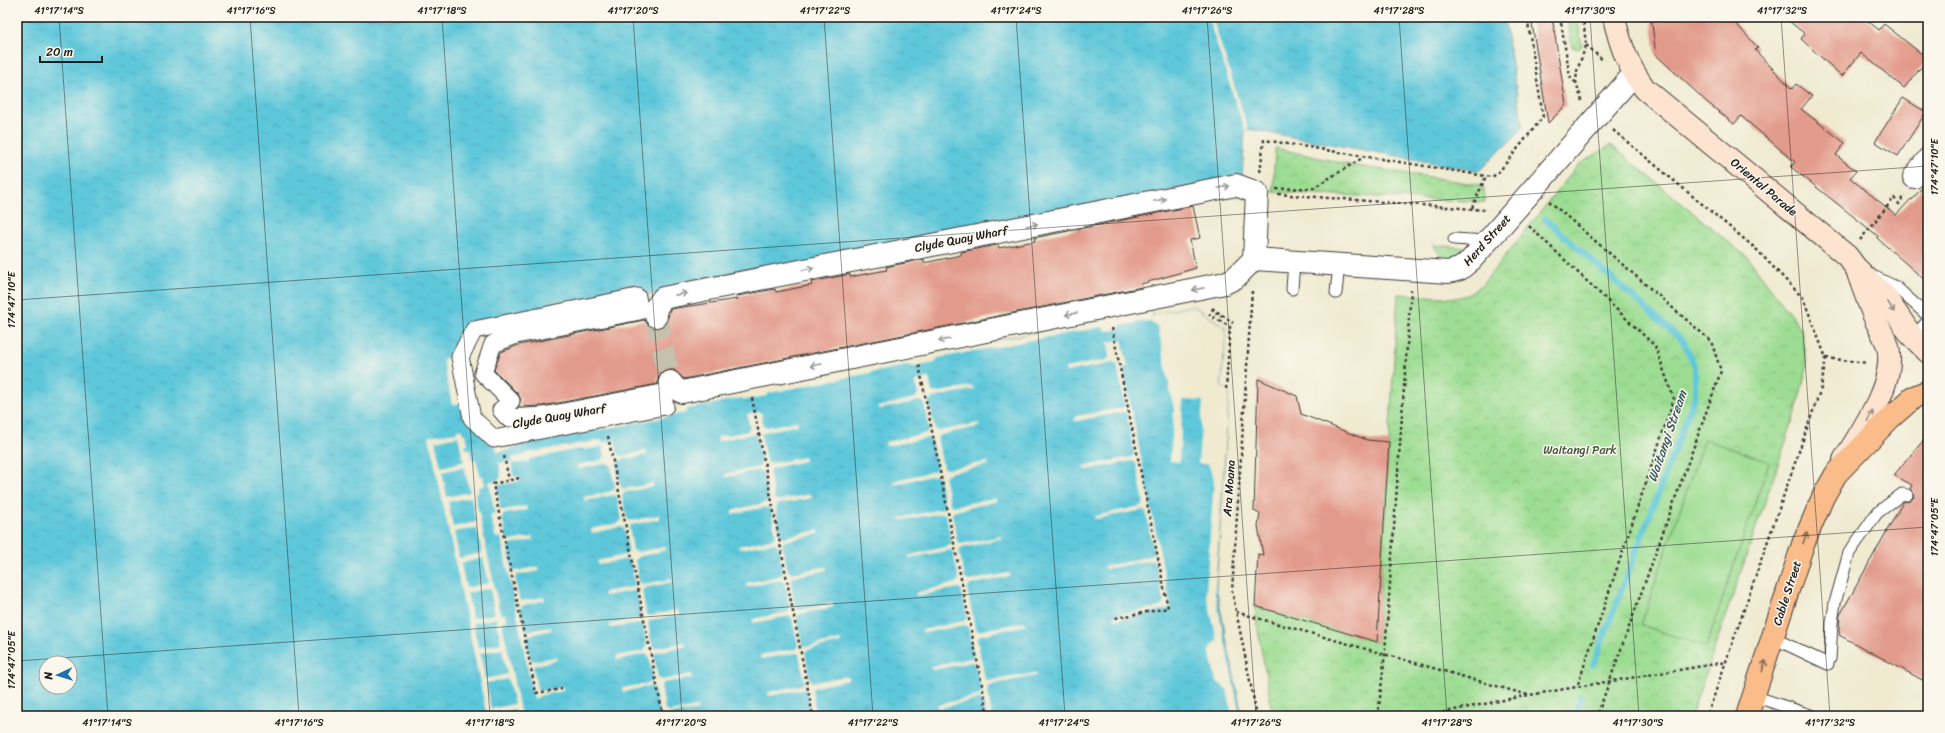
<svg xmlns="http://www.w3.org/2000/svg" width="1945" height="733" viewBox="0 0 1945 733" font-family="Sriracha,sans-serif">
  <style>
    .grass { fill: url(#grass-dots); stroke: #5c7c58 }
    .park { fill: url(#park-crowns); stroke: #5c7c58 }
    .pitch { fill: #9ddd93; stroke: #5c7c58 }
    .water { fill: url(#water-ripples); stroke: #3e727b; fill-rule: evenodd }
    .pier { fill: #efead0; fill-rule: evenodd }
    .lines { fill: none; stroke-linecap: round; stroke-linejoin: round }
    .stream { stroke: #5fc7da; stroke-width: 6 }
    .building { fill: #e29a8a }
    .minor-tunnel { stroke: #c5c1ac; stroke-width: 22; stroke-dasharray: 22 11; stroke-linecap: butt }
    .service-casing { stroke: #3c3b37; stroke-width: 13 }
    .pedestrian-casing { stroke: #3c3b37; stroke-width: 19 }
    .minor-casing { stroke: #3c3b37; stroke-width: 24 }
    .secondary-casing { stroke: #3c3b37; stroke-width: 24 }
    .primary-casing { stroke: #3c3b37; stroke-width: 24 }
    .path { stroke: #3c3b37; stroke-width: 2.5; stroke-dasharray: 3 3; stroke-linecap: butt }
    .service { stroke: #fff; stroke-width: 11 }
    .pedestrian { stroke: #fff; stroke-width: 17 }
    .minor { stroke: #fff; stroke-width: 22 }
    .secondary { stroke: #fde4d0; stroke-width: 22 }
    .primary { stroke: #f9bc8a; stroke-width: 22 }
    .oneway { stroke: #999 }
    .oneway2 { stroke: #988a7f }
    .oneway3 { stroke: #8a6c53 }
    .ticks { fill: none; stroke: #1c1c1c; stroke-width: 1; stroke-opacity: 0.45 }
    .labels { text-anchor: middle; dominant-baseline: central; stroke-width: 3; stroke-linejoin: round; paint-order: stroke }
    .street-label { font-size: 12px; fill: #1c1c1c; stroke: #fbf7ec }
    .park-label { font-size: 12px; fill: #435640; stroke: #fbf7ec }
    .water-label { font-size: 13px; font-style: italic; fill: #33585e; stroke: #fbf7ec }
    .neatline { fill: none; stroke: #1c1c1c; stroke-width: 1.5 }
    .ticks-label { font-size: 10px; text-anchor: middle; fill: #1c1c1c }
  </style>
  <defs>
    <pattern id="grass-dots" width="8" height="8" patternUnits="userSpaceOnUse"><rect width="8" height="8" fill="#9ddd93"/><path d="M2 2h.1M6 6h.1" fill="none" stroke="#87bd7e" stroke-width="1.8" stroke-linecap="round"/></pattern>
    <pattern id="park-crowns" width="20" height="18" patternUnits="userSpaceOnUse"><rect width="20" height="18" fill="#9ddd93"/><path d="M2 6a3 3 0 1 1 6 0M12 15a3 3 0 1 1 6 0" fill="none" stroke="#87bd7e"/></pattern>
    <pattern id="water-ripples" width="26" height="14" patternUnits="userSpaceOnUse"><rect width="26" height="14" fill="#5fc7da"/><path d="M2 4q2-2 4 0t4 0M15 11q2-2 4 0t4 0" fill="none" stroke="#52aaba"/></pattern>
  </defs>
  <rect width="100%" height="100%" fill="#fbf7ec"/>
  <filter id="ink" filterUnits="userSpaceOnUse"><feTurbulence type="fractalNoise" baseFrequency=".025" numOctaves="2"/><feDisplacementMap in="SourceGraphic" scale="8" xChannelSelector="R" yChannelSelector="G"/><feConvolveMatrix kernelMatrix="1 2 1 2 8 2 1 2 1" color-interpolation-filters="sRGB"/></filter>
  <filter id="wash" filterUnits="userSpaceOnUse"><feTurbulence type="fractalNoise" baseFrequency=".012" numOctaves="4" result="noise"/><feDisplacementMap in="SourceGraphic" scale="16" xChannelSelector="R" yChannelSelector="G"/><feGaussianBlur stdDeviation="0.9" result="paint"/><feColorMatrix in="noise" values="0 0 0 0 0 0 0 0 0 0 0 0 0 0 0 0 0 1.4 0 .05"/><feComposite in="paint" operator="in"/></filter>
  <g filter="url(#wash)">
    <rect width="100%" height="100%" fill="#efead0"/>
    <g class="grass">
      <path d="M1567,17H1577L1582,46L1578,49L1572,47Z"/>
      <path d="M1433,245L1467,248L1456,259L1445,262Z"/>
    </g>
    <g class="park">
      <path d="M1611,145L1749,259L1801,329L1807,367L1795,415L1691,716H1273L1256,618L1255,606L1377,642L1398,294L1455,298L1468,295L1482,285L1578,165Z"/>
      <path d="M1275,148L1351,165L1480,185L1484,188L1485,202L1273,192Z"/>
    </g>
    <path class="pitch" d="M1704,439L1769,462L1706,647L1641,625Z"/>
    <path class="water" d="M17,17H1504L1523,128L1479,171L1248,129L1245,132L1242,177L474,330L460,357L472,418L495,439L756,392L930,357L929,353L1119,316L1120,320L1123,319V315L1151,309L1153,317L1154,314L1193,306L1226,328L1221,386L1229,392L1216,588L1242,716H17ZM46,663H70V687H46Z"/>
    <g class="pier">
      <path d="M1208,17H1212L1248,129L1245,131Z"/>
      <path d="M1193,306L1226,328L1221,386L1229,392L1215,593L1240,716H1232L1227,689L1216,681L1209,650L1217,640L1206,593L1214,479L1208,464H1198L1203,401L1183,400L1179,462L1170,461L1174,410L1158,327L1149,321L1119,326L1120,329L1107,331L1101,327L938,358L935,363L913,367L910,365L769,393L766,396L745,400L742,398L687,409L685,413L600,430L596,427L529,441L527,444L509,448L510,450L497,452L494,439L757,387L758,389L759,387L927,354L928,356L927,354L1119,316L1120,320L1123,319V315L1151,309L1153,317L1154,314Z"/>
      <path d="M1122,340L1128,367L1123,368L1171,608L1114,620V616L1160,607L1164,603L1155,562L1151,560L1106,569L1103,567L1151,556L1154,553L1146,512L1143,510L1094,519L1095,516L1141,506L1144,503L1136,463L1132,461L1086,470L1083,468L1084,466L1131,457L1134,454L1127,414L1123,412L1076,421L1074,420L1076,416L1122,408L1125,405L1117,364L1113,363L1066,372L1065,368L1107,360L1110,356L1108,342Z"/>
      <path d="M457,357L465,402L452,405L443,359Z"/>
      <path d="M929,378L932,392L936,393L972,386L974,389L932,398L929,402L935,429L939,431L979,423L981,426L940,435L937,438L943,467L947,469L988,462V465L948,473L944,476L950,505L954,506L995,498L997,501L955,511L952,514L957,541L961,544L1001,536L1003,538L962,548L959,551L965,579L969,581L1009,573L1011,576L970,585L967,588L975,629L978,631L1025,622L1027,625L980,635L977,639L985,679L989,681L1036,673V676L989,685L987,688L992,716H986L983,701L979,699L939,708L937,705L978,696L982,692L975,664L972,662L932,670L929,667L971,658L974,655L968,627L964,625L924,633L922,630L964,621L967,617L961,589L957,588L917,596L915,593L956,583L959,580L953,552L950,550L910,558L908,556L949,546L952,543L946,515L943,513L901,520L900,518L942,509L945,506L939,477L935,475L895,484L893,481L934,471L937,468L931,439L927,438L887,446L885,445L886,442L926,433L929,430L924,403L920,401L880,409L878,407L915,398L918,394L915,381Z"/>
      <path d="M761,412L763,425L767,427L797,421L798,425L764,432L761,434L766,462L770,464L804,457L805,461L772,468L769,471L774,499L777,501L811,494L812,498L778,504L776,508L780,535L784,537L819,530V534L785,541L782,544L788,571L791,573L826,567L827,570L792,577L790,580L795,608L799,610L833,603V607L800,614L797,617L802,645L807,647L841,640V643L807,650L805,653L810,681L814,682L848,676V680L815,687L812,690L816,716H812L807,690L803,689L769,696L768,692L802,685L805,682L799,654L796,653L761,659L760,655L795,649L798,646L792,617L789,616L753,623V619L787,612L790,609L785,581L780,580L746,587V583L780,576L783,573L778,545L773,543L739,549V546L772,539L776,536L771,509L767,507L732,514V510L765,503L769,500L763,472L759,470L725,477V474L759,467L762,463L756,435L752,434L718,441V437L747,431L750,428L747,414Z"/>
      <path d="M457,430H462L463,434H466L468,444L465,445L466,449H470L472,460H476L480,476H483L485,486L478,487L479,492L475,494L500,614H505L507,621L502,622L521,716H516L514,709L487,716L429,436L457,432ZM458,436L464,462L441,467L435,441ZM464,467L470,492L447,497L442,472ZM471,497L476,522L453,527L448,502ZM477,528L482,553L459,558L454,532ZM483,558L489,583L466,588L461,563ZM490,588L495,614L472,618L467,593ZM496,618L501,643L478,648L473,623ZM502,649L507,674L485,679L480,653ZM508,679L514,704L491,709L486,683Z"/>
      <path d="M602,440V442L615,441L618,454L622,456L646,451L647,455L619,460L616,464L621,487L624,489L653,483V487L625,492L622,496L627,519L631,521L659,515V519L631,525L629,527L633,550L637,552L666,547V550L638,557L635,560L639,582L643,584L672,579V582L644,588L642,591L646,615L649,616L678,610L679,615L650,620L648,623L652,646L656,648L685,642L686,646L657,652L654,655L658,678L663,680L691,674L692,678L663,683L661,686L665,710L669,712L697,707L698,710L660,716L654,688L651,686L623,692L622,688L650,683L653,679L649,656L645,654L617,660L616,656L644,651L647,647L643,624L639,623L611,628L610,624L638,619L641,615L637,592L633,591L604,596V592L632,587L635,584L630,560L626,559L598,565L597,561L625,555L629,552L624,528L620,527L592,533L591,529L619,523L622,519L617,496L614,495L585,501L584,497L612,491L615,488L611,465L607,463L578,469L577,465L602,460L605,457L603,446L584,450V448L529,459V461L513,464L512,458L527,455V453Z"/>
      <path d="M511,461L514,477L519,476L520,481L499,485L497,488L500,509L504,510L526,506L527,510L505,514L502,517L507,540L510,541L533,537L534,540L510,545L508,548L512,570L516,571L538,567L539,571L517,575L515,578L519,599L522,601L544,597L545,600L523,605L520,608L525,629L528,631L551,627V630L529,635L526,638L530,659L535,661L556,657L557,660L535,665L533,668L537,689L540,691L563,687V691L542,695L534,699L501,537L496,538L490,515L495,514L489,482L497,480L501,477L499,463Z"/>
    </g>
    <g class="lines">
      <g class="stream">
        <path d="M1545,219L1684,342L1695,367V396L1593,665"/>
        <path d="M1574,716L1581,696"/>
      </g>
    </g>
    <g id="blocks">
      <g class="building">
        <path d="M1531,17H1552L1566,105L1548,123Z"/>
        <path d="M1651,17H1730L1758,48L1755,50L1792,89L1796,84L1812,96L1801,109L1845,143L1836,155L1856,171L1850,178L1896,215L1911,199L1912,200L1928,180V283L1877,238L1878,236L1791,167L1795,162L1741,116L1734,124L1708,103L1656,55Z"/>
        <path d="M1784,17H1863L1879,30L1884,24L1928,59L1904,88L1861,53L1842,76L1801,39L1805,34Z"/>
        <path d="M1903,98L1926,112L1898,156L1875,142Z"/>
        <path d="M1193,206L1200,238L1190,240L1196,268L1141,284L1142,287L684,379L674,370H667L662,373L658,378V384L542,406L518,407L521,399L518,394L494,370L501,352L519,345L644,320L651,327L658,328L663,326L667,321L670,309L738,299L737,296L775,289L776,292L812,285L811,282L850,274V277L887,270L886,267L924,259V263L961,255V252L998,245L999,248L1035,241L1034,238Z"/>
        <path d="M1258,379L1297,396L1301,414L1367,440L1389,442L1377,642L1255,606L1258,554L1263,555L1258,526L1260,514L1254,511Z"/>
        <path d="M1928,435V683L1839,635L1840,633L1839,632L1840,615L1903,502L1910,501L1914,497L1913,492L1910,489L1912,485L1894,475Z"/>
      </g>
    </g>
  </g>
  <g filter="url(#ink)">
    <use href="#blocks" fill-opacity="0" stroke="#3c3b37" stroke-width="1"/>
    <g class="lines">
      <path class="minor-tunnel" d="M656,316L670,382"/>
      <defs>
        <g id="service">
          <path d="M1454,239L1487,241"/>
          <path d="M1875,277L1896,287L1928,316"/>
          <path d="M1292,289L1294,262"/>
          <path d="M1336,293L1339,265"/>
          <path d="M1913,337L1928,321"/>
          <path d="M1773,638L1828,664"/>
          <path d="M1830,659L1832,623L1835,603L1849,553L1877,513L1902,494L1907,495"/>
          <path d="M1754,696L1813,716"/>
        </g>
        <path id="pedestrian" d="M637,297L640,311L516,335L493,344L483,373L511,401L501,410L508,418L543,416L662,393L665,406L494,439L472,418L460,357L474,330Z"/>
        <g id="minor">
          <path d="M1914,177L1928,159"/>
          <path d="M1254,259L1448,272L1460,269L1471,260L1634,74"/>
          <path d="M656,316L655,309L663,298L1236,185L1257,193L1254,259"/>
          <path d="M670,382L676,389L682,392L1225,283L1235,278L1254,259"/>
        </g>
        <g id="secondary">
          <path d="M1614,17C1620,45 1628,66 1645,89L1847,256L1856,268L1884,295L1911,335L1928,352"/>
          <path d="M1844,460C1862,430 1896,383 1888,347C1885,336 1878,327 1874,316C1868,302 1863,287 1858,273"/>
        </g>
        <path id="primary" d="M1747,716L1803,544L1823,497L1836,474L1890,418L1914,397L1928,391"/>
      </defs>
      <use href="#service" class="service-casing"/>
      <use href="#pedestrian" class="pedestrian-casing"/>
      <use href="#minor" class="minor-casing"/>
      <use href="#secondary" class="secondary-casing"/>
      <use href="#primary" class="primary-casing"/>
      <g class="path">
        <path d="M1560,17L1570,77L1575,82"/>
        <path d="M1586,45L1604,61"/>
        <path d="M1582,101L1576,82L1577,71L1586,45L1583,17"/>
        <path d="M1613,130L1755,248L1803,298L1826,358L1821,388L1707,716"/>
        <path d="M1260,172L1264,140L1486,176L1492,177L1498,173L1543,117L1527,17"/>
        <path d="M1276,189L1313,188L1364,157"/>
        <path d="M1278,194L1486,210"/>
        <path d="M1549,201L1711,341L1721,371L1597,716"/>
        <path d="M1472,208L1486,176"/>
        <path d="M1529,226L1655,346L1674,399L1577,687"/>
        <path d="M1860,240L1894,198L1899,204L1904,195"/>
        <path d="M1252,291L1232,591L1257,716"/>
        <path d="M1212,308L1222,315L1219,320L1230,327L1226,390"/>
        <path d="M1222,315L1233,323"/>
        <path d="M1209,316L1213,309"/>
        <path d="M1213,319L1217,312"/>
        <path d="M1112,328L1168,608L1115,618"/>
        <path d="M1826,358L1867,363"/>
        <path d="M919,365L988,716"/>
        <path d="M752,398L813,716"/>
        <path d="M608,436L663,716"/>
        <path d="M504,456L509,480"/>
        <path d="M519,478L493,484L536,693L562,689"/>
        <path d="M1236,612L1528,695"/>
        <path d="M1378,716L1385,653L1411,290"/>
        <path d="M1425,716L1529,695L1726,662"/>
      </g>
      <use href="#service" class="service"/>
      <use href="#pedestrian" class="pedestrian"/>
      <use href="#minor" class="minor"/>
      <use href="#secondary" class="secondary"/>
      <use href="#primary" class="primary"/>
    </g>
    <defs><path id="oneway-shaft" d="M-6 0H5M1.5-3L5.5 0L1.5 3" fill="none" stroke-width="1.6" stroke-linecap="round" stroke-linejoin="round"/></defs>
    <g class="oneway">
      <use href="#oneway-shaft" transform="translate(1224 187) rotate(-11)"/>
      <use href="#oneway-shaft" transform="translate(1160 200) rotate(-11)"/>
      <use href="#oneway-shaft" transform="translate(1032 225) rotate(-11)"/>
      <use href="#oneway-shaft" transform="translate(808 269) rotate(-11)"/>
      <use href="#oneway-shaft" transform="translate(1198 289) rotate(169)"/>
      <use href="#oneway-shaft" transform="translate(681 294) rotate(-11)"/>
      <use href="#oneway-shaft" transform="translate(1071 314) rotate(169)"/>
      <use href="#oneway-shaft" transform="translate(944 340) rotate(169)"/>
      <use href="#oneway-shaft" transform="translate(816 365) rotate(169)"/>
    </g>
    <g class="oneway2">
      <use href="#oneway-shaft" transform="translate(1891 307) rotate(58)"/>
      <use href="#oneway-shaft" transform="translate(1870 416) rotate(-62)"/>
    </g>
    <g class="oneway3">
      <use href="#oneway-shaft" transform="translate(1805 538) rotate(-69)"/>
      <use href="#oneway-shaft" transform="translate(1764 666) rotate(-72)"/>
    </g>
  </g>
  <path class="ticks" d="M59,17L108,716M250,17L299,716M442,17L490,716M633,17L682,716M824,17L873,716M1016,17L1065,716M1207,17L1256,716M1399,17L1447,716M1590,17L1639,716M1781,17L1830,716M17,300L1928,166M17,661L1928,527"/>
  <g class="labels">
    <g class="street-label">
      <text transform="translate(1764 187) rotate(40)">Oriental Parade</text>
      <text transform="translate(961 239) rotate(-11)">Clyde Quay Wharf</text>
      <text transform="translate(1487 240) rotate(-48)">Herd Street</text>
      <text transform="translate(559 416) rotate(-10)">Clyde Quay Wharf</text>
      <text transform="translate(1229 488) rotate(-86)">Ara Moana</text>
      <text transform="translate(1787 593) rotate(-72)">Cable Street</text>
    </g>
    <g class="park-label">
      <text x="1580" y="450">Waitangi Park</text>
    </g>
    <g class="water-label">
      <text transform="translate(1667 436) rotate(-71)">Waitangi Stream</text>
    </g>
  </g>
  <rect width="1945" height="733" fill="none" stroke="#fbf7ec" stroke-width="44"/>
  <g transform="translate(58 675) rotate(266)"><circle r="19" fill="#fbf7ec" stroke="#a29f99"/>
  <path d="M0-3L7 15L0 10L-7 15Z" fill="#1f6fb2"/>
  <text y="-6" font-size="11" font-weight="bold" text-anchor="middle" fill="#1c1c1c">N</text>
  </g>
  <path d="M40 56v6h62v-6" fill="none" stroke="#1c1c1c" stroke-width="2"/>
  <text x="46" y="56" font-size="12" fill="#1c1c1c" stroke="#fbf7ec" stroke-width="3" paint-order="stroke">20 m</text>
  <rect x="22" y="22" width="1901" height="689" class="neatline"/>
  <g class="ticks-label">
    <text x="59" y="14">41°17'14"S</text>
    <text x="251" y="14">41°17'16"S</text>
    <text x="442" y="14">41°17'18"S</text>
    <text x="633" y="14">41°17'20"S</text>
    <text x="825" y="14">41°17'22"S</text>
    <text x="1016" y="14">41°17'24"S</text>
    <text x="1207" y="14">41°17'26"S</text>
    <text x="1399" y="14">41°17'28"S</text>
    <text x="1590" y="14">41°17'30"S</text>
    <text x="1782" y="14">41°17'32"S</text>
    <text transform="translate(1934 167) rotate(-90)" y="4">174°47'10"E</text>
    <text transform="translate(11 300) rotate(-90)" y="4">174°47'10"E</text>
    <text transform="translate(1934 527) rotate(-90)" y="4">174°47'05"E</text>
    <text transform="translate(11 660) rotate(-90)" y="4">174°47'05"E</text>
    <text x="107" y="726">41°17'14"S</text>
    <text x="299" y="726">41°17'16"S</text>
    <text x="490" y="726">41°17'18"S</text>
    <text x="681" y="726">41°17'20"S</text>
    <text x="873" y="726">41°17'22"S</text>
    <text x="1064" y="726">41°17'24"S</text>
    <text x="1256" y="726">41°17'26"S</text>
    <text x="1447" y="726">41°17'28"S</text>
    <text x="1638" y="726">41°17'30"S</text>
    <text x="1830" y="726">41°17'32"S</text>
  </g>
</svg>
